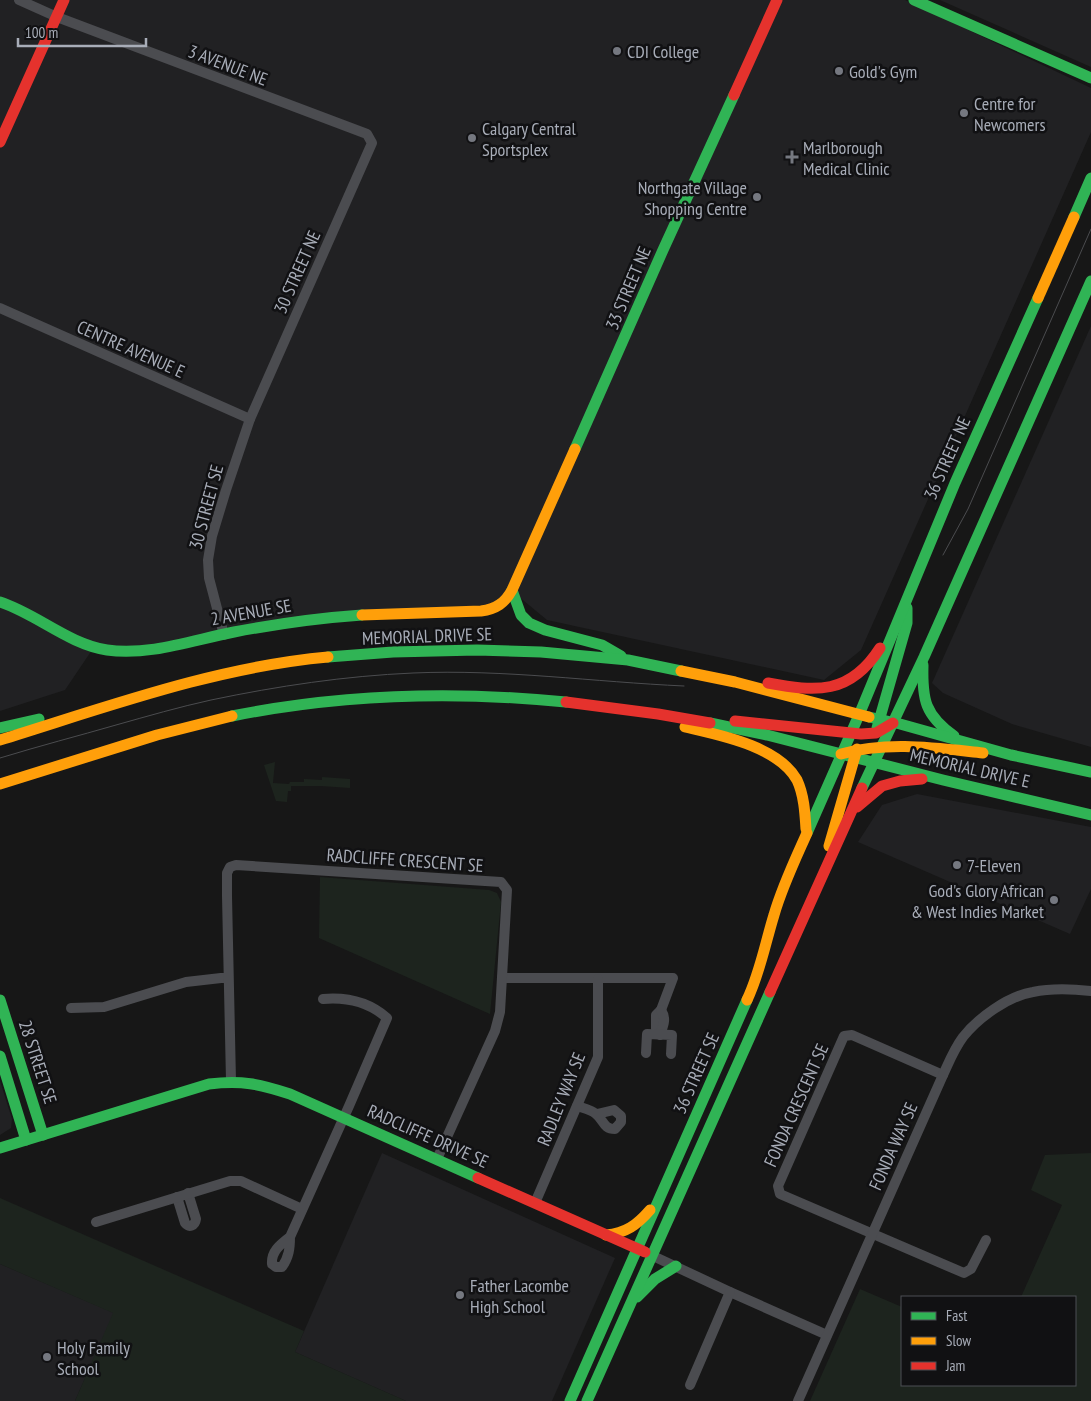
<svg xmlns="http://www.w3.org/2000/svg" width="1091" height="1401" viewBox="0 0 1091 1401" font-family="'PT Sans Narrow',sans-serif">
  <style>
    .built { fill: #212123 }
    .green { fill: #1d241e }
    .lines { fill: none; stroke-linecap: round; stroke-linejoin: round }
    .street { stroke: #4b4c50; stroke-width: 10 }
    .fast { stroke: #30b455; stroke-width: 11 }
    .slow { stroke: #ff9f0a; stroke-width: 11 }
    .jam { stroke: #e5322d; stroke-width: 11 }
    .tram { stroke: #4b4c4f; stroke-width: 1 }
    .poi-dot { fill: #757880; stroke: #111113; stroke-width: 2 }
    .labels { text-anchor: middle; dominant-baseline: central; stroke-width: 5; stroke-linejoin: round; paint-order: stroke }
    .poi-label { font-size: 18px; fill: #a8adb8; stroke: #111113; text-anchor: start }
    .street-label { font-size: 18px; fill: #a8adb8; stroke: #111113 }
  </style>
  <rect width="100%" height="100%" fill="#171717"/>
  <g class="built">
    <path d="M0,0H905L1091,88V132L861,650L824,680L547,620L512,591L502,604L383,613L156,649L94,647L65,690L0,711Z"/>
    <path d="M940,0H1091V67Z"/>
    <path d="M1091,326V747L1012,724L943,693L932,683Z"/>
    <path d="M917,794L1091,827V889L1070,934L858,842L882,805Z"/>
    <path d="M0,1081L12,1119L11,1128L0,1135Z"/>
    <path d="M382,1153L615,1258L552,1401H406L295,1352Z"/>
    <path d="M0,1264L114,1313L75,1401H0Z"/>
  </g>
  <g class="green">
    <path d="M275,762L273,783L289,784L290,782H304V779L322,780V777L350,779V788L321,786H291V791H288L287,802L276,801L264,765Z"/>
    <path d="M320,877L489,890L497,893L501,902L490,1014L319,938Z"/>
    <path d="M1091,1153V1401H810L860,1289L902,1307V1385H1075V1297H1021L1062,1205L1031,1190L1045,1155Z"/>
    <path d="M0,1198L304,1331L295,1352L406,1401H75L113,1313L0,1264Z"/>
  </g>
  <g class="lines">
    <g class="street">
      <path d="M19,0L57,17L367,134L372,143L250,419L226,490L212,536L208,560L209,578L224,635"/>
      <path d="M0,308L250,419"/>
      <path d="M502,978H673L661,1010L656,1015V1029L661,1032"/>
      <path d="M71,1008L104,1007L186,982L221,978H228"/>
      <path d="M660,1035C663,1026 667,1019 661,1010"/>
      <path d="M646,1053L647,1034L672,1035L671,1054"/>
      <path d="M943,1075L852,1035L844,1036L778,1186L780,1194L964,1273L971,1269L986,1240"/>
      <path d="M231,1081L227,896V873L230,867L236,865L501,882L507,890L500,1012L495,1031L437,1159"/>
      <path d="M577,1106C583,1108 592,1110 596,1114C604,1120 603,1129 615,1129L621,1122V1116L614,1110L597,1114"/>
      <path d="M177,1197L185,1223C189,1228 195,1226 196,1219L188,1193"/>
      <path d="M535,1203L598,1057V979"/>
      <path d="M96,1222L230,1181H241L302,1209"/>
      <path d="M290,1237C281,1244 271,1251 272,1264L276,1267H282C289,1257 290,1248 290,1237L349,1106L387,1018C369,1002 346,997 323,999"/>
      <path d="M653,1256L730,1292L827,1335"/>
      <path d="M690,1385L730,1292"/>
      <path d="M798,1401L943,1075C949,1062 954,1049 963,1037C978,1018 1008,996 1033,992C1052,988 1072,989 1091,991"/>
    </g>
    <g class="fast">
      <path d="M914,0L1091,78"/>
      <path d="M1074,217L1091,178"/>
      <path d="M575,449L663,250L734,95"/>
      <path d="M512,590L521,615L529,623L545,630L602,645L621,656"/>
      <path d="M0,602C37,614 68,644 107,650C149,656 193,640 234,632C276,624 319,618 362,615"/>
      <path d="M328,657L393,652L477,650L541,652L628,660L681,671"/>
      <path d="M923,665C922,700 925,715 954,736"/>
      <path d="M232,716C342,694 455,691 566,702"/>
      <path d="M869,717L900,724L1011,755L1091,772"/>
      <path d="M710,723L767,735L943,780L1091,815"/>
      <path d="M0,728L39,719"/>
      <path d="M877,728L907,623V608"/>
      <path d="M862,788L924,657L1091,281"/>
      <path d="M807,833L859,715L955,483L1038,298"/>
      <path d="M0,1000L43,1135"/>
      <path d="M0,1056L26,1140"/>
      <path d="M0,1148L209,1084C242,1080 259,1084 290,1094L478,1178"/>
      <path d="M637,1297L655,1279L676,1266"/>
      <path d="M570,1401L747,1000"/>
      <path d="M587,1401L770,992"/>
    </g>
    <g class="slow">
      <path d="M1038,298L1074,217"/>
      <path d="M362,615L481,611C496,609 505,603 512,590L575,449"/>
      <path d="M681,671L735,682L869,717"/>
      <path d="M685,727C719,735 778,746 797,780C804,795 805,813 806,829"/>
      <path d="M0,740C107,707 216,667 328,657"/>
      <path d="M841,754C888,741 935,748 983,753"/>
      <path d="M0,784L157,735L232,716"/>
      <path d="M829,846L857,749"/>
      <path d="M747,1000C760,973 765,944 774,915C782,887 795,860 807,833"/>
      <path d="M606,1235C626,1233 637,1225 650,1210"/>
    </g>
    <g class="jam">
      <path d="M734,95L777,0"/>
      <path d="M0,142L64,0"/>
      <path d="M768,683C816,692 850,695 880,648"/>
      <path d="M566,702L658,714L710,723"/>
      <path d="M735,721L861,734L876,733L893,723"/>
      <path d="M857,807L882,786L900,781L922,779"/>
      <path d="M770,992L862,788"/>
      <path d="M478,1178L645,1252"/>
    </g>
    <g class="tram">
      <path d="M943,555L968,509L1091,229"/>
      <path d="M0,758C39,746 78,736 116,725C148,716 179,707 211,700C278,686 345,676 413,673C504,669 594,682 684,686"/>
    </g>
  </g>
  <g class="poi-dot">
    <circle cx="617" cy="51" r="5"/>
    <circle cx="839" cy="71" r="5"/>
    <circle cx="964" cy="113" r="5"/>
    <circle cx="472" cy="138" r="5"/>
    <path d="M789.5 149.5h5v5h5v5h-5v5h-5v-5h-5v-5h5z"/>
    <circle cx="757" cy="197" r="5"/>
    <circle cx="957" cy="865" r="5"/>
    <circle cx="1054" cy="900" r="5"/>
    <circle cx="460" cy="1295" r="5"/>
    <circle cx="47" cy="1357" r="5"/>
  </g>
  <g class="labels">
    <g class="poi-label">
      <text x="627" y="51">CDI College</text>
      <text x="849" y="71">Gold's Gym</text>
      <text x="974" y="103">Centre for<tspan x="974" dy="21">Newcomers</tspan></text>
      <text x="482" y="128">Calgary Central<tspan x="482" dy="21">Sportsplex</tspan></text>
      <text x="803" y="147">Marlborough<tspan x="803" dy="21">Medical Clinic</tspan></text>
      <text x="747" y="187" text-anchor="end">Northgate Village<tspan x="747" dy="21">Shopping Centre</tspan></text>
      <text x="967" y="865">7-Eleven</text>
      <text x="1044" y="890" text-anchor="end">God's Glory African<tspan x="1044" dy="21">&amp; West Indies Market</tspan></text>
      <text x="470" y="1285">Father Lacombe<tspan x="470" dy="21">High School</tspan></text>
      <text x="57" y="1347">Holy Family<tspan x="57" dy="21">School</tspan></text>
    </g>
    <g class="street-label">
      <text transform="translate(228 65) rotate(21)">3 AVENUE NE</text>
      <text transform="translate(297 272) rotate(-66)">30 STREET NE</text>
      <text transform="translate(628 288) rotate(-67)">33 STREET NE</text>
      <text transform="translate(131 349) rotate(24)">CENTRE AVENUE E</text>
      <text transform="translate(947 458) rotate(-66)">36 STREET NE</text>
      <text transform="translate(206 507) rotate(-75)">30 STREET SE</text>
      <text transform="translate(251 612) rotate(-10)">2 AVENUE SE</text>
      <text transform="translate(427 636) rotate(-2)">MEMORIAL DRIVE SE</text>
      <text transform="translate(970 768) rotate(13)">MEMORIAL DRIVE E</text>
      <text transform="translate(405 860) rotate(4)">RADCLIFFE CRESCENT SE</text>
      <text transform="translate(38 1062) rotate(72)">28 STREET SE</text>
      <text transform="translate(696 1073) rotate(-66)">36 STREET SE</text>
      <text transform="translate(561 1099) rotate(-68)">RADLEY WAY SE</text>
      <text transform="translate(796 1105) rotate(-66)">FONDA CRESCENT SE</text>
      <text transform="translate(428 1136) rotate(24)">RADCLIFFE DRIVE SE</text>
      <text transform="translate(893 1146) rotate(-66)">FONDA WAY SE</text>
    </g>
  </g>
  <rect x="901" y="1296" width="175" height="90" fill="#111113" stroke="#4d4f55"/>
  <rect x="911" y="1312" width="25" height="8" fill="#30b455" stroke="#4d4f55"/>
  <text x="946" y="1321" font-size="15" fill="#a8adb8">Fast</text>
  <rect x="911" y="1337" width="25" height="8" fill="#ff9f0a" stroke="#4d4f55"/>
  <text x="946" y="1346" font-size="15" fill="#a8adb8">Slow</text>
  <rect x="911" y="1362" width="25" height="8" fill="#e5322d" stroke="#4d4f55"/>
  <text x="946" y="1371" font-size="15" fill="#a8adb8">Jam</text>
  <path d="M18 38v8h128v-8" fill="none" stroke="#a8adb8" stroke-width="2.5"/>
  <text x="25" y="38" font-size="15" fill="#a8adb8" stroke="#111113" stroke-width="4" paint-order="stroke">100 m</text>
</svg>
